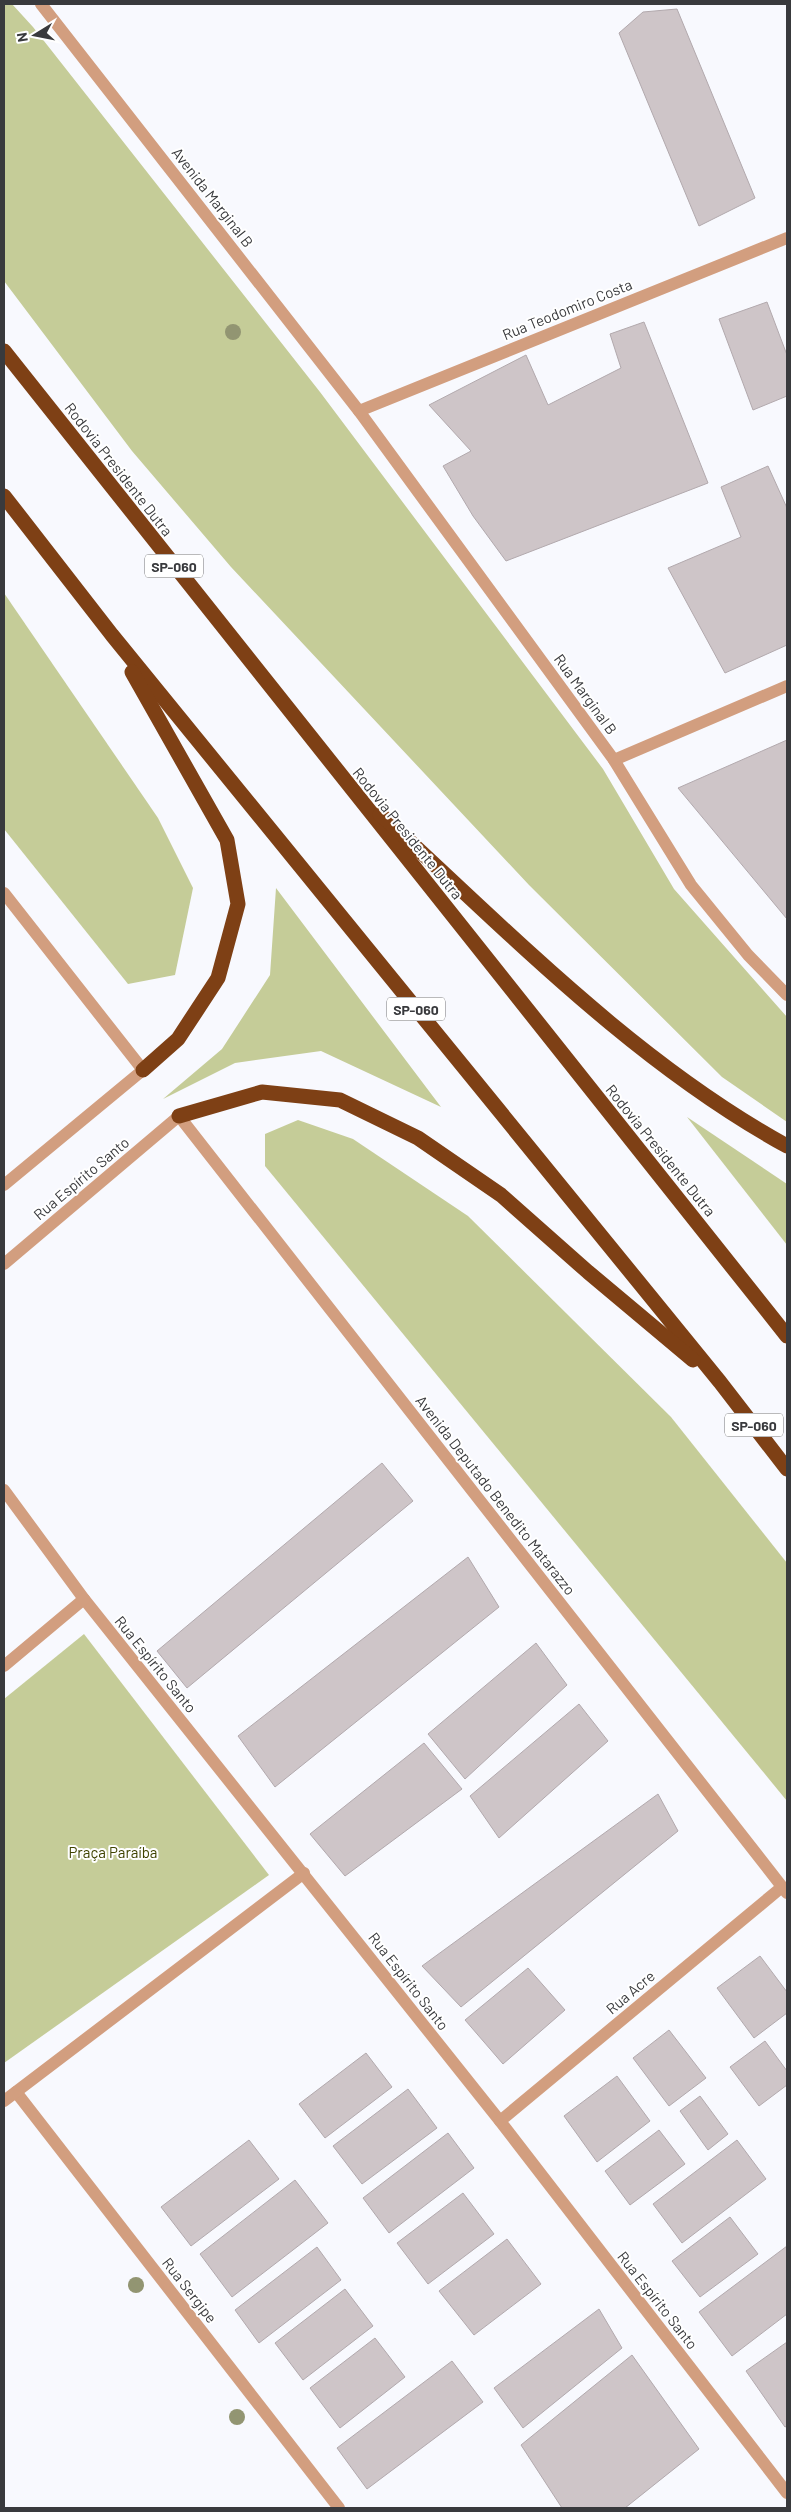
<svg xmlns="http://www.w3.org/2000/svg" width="791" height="2512" viewBox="0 0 791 2512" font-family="Barlow,sans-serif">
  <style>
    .green { fill: #c5cc98 }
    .building { fill: #cec5c8; stroke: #b2a9ad }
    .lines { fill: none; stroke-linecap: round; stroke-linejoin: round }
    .minor { stroke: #d29e7f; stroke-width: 12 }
    .highway { stroke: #7e4015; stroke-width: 15 }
    .tree { fill: #929572 }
    .labels { text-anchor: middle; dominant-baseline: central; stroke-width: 4; stroke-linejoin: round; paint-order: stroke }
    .shield { fill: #fff; stroke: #747577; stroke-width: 1 }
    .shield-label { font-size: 14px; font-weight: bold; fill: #393a3d }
    .street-label { font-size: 15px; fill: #393a3d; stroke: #fff }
    .park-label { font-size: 15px; fill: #3f4300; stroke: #fff }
  </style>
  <rect width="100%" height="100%" fill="#f8f9fe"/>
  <g class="green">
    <path d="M4,4H12L33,27L320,392L603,769L674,889L787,1017V1122L722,1077L529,885L231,567L132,451L4,281Z"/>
    <path d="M4,593L158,818L193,888L175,975L128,984L4,829Z"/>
    <path d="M276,888L441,1107L321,1051L235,1063L163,1099L222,1049L270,975Z"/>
    <path d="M687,1117L787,1184V1245Z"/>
    <path d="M298,1120L353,1139L468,1216L671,1417L787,1563V1801L265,1166V1134Z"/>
    <path d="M84,1634L269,1875L4,2063V1699Z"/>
  </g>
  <g class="building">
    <path d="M677,9L755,198L699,226L619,33L643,12Z"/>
    <path d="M767,302L787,355V396L753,410L719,319Z"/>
    <path d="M644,322L708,483L506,561L473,516L443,466L471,451L429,405L526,355L548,405L621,368L610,334Z"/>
    <path d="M768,466L787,508V645L725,673L668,568L741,537L721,487Z"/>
    <path d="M787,740V919L678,788Z"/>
    <path d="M382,1463L413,1501L187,1688L157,1651Z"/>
    <path d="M468,1557L499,1607L275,1787L238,1736Z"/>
    <path d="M536,1643L567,1685L465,1779L428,1734Z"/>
    <path d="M579,1704L608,1741L499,1838L470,1796Z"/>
    <path d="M424,1743L462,1789L345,1876L310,1834Z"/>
    <path d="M658,1794L678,1831L461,2007L422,1966Z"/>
    <path d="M760,1956L787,1992V2013L754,2038L717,1988Z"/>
    <path d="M528,1968L565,2010L503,2064L465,2020Z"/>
    <path d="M669,2030L706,2078L669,2106L633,2058Z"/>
    <path d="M765,2041L787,2071V2085L759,2106L730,2067Z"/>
    <path d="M366,2053L392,2087L325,2138L299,2104Z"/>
    <path d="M617,2076L650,2121L597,2162L564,2116Z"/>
    <path d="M408,2089L437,2128L362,2184L333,2146Z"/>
    <path d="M700,2096L728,2134L708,2150L680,2111Z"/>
    <path d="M659,2130L685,2164L630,2205L605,2171Z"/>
    <path d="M448,2133L474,2168L389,2233L363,2198Z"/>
    <path d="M249,2140L279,2179L191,2246L161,2207Z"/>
    <path d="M737,2140L766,2179L682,2243L653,2204Z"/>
    <path d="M295,2180L328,2223L232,2297L200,2254Z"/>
    <path d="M463,2193L494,2234L428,2284L397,2243Z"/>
    <path d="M730,2217L758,2254L700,2297L672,2261Z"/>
    <path d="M507,2239L541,2284L474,2335L439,2291Z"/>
    <path d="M787,2246V2314L732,2356L699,2312Z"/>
    <path d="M317,2247L341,2280L259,2343L235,2310Z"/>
    <path d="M345,2289L373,2326L303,2380L275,2343Z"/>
    <path d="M599,2309L622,2348L523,2428L494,2388Z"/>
    <path d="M375,2338L405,2377L340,2428L310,2388Z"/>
    <path d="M787,2342V2426L785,2427L746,2371Z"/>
    <path d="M632,2355L699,2449L625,2508H562L521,2445Z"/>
    <path d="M452,2361L483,2402L367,2489L337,2448Z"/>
  </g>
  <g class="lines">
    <g class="minor">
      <path d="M41,4L359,411L614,760L691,885L748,955L787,995"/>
      <path d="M359,411L787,238"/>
      <path d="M614,760L787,686"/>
      <path d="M4,893L143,1070L4,1185"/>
      <path d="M4,1264L179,1116L787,1893"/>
      <path d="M4,1490L84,1599L500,2121L787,2493"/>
      <path d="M4,1666L84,1599"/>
      <path d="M16,2092L339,2508"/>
      <path d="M4,2101L304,1873"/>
      <path d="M500,2121L782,1887"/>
    </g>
    <g class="highway">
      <path d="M4,351L787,1336"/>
      <path d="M4,496L112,635L720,1382L787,1469"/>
      <path d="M132,672L227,840L238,904L218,978L178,1039L143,1070"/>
      <path d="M380,814C508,931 634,1062 787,1146"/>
      <path d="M179,1116L262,1092L340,1100L418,1138L501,1195L588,1272L693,1360"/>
    </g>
  </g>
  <g class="tree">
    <circle cx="233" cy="332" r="8"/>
    <circle cx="136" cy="2285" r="8"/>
    <circle cx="237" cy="2417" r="8"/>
  </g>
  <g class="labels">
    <g class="shield">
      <rect x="145" y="554.5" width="58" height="23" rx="4"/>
      <rect x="387" y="997.5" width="58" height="23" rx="4"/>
      <rect x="725" y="1413.5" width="58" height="23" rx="4"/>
    </g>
    <g class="shield-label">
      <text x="174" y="566">SP-060</text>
      <text x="416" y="1009">SP-060</text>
      <text x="754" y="1425">SP-060</text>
    </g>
    <g class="street-label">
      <text transform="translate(213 197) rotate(52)">Avenida Marginal B</text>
      <text transform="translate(567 309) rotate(-22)">Rua Teodomiro Costa</text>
      <text transform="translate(119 469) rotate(52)">Rodovia Presidente Dutra</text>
      <text transform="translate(586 694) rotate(54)">Rua Marginal B</text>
      <text transform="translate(408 833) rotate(51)">Rodovia Presidente Dutra</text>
      <text transform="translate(661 1150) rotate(51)">Rodovia Presidente Dutra</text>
      <text transform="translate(81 1178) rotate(-40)">Rua Espírito Santo</text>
      <text transform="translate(496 1495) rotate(52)">Avenida Deputado Benedito Matarazzo</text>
      <text transform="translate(156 1664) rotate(51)">Rua Espírito Santo</text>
      <text transform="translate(409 1981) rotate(52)">Rua Espírito Santo</text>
      <text transform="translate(630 1992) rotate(-40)">Rua Acre</text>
      <text transform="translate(190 2290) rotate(52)">Rua Sergipe</text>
      <text transform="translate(658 2300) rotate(52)">Rua Espírito Santo</text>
    </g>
    <g class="park-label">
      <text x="113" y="1852">Praça Paraíba</text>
    </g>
  </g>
  <rect width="791" height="2512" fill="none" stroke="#393a3d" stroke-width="10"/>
  <g transform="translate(35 35) rotate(260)" stroke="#ffffff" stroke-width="4" paint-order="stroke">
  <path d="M0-4L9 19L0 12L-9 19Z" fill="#393a3d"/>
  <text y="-8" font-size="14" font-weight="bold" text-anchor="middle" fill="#393a3d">N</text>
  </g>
</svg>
